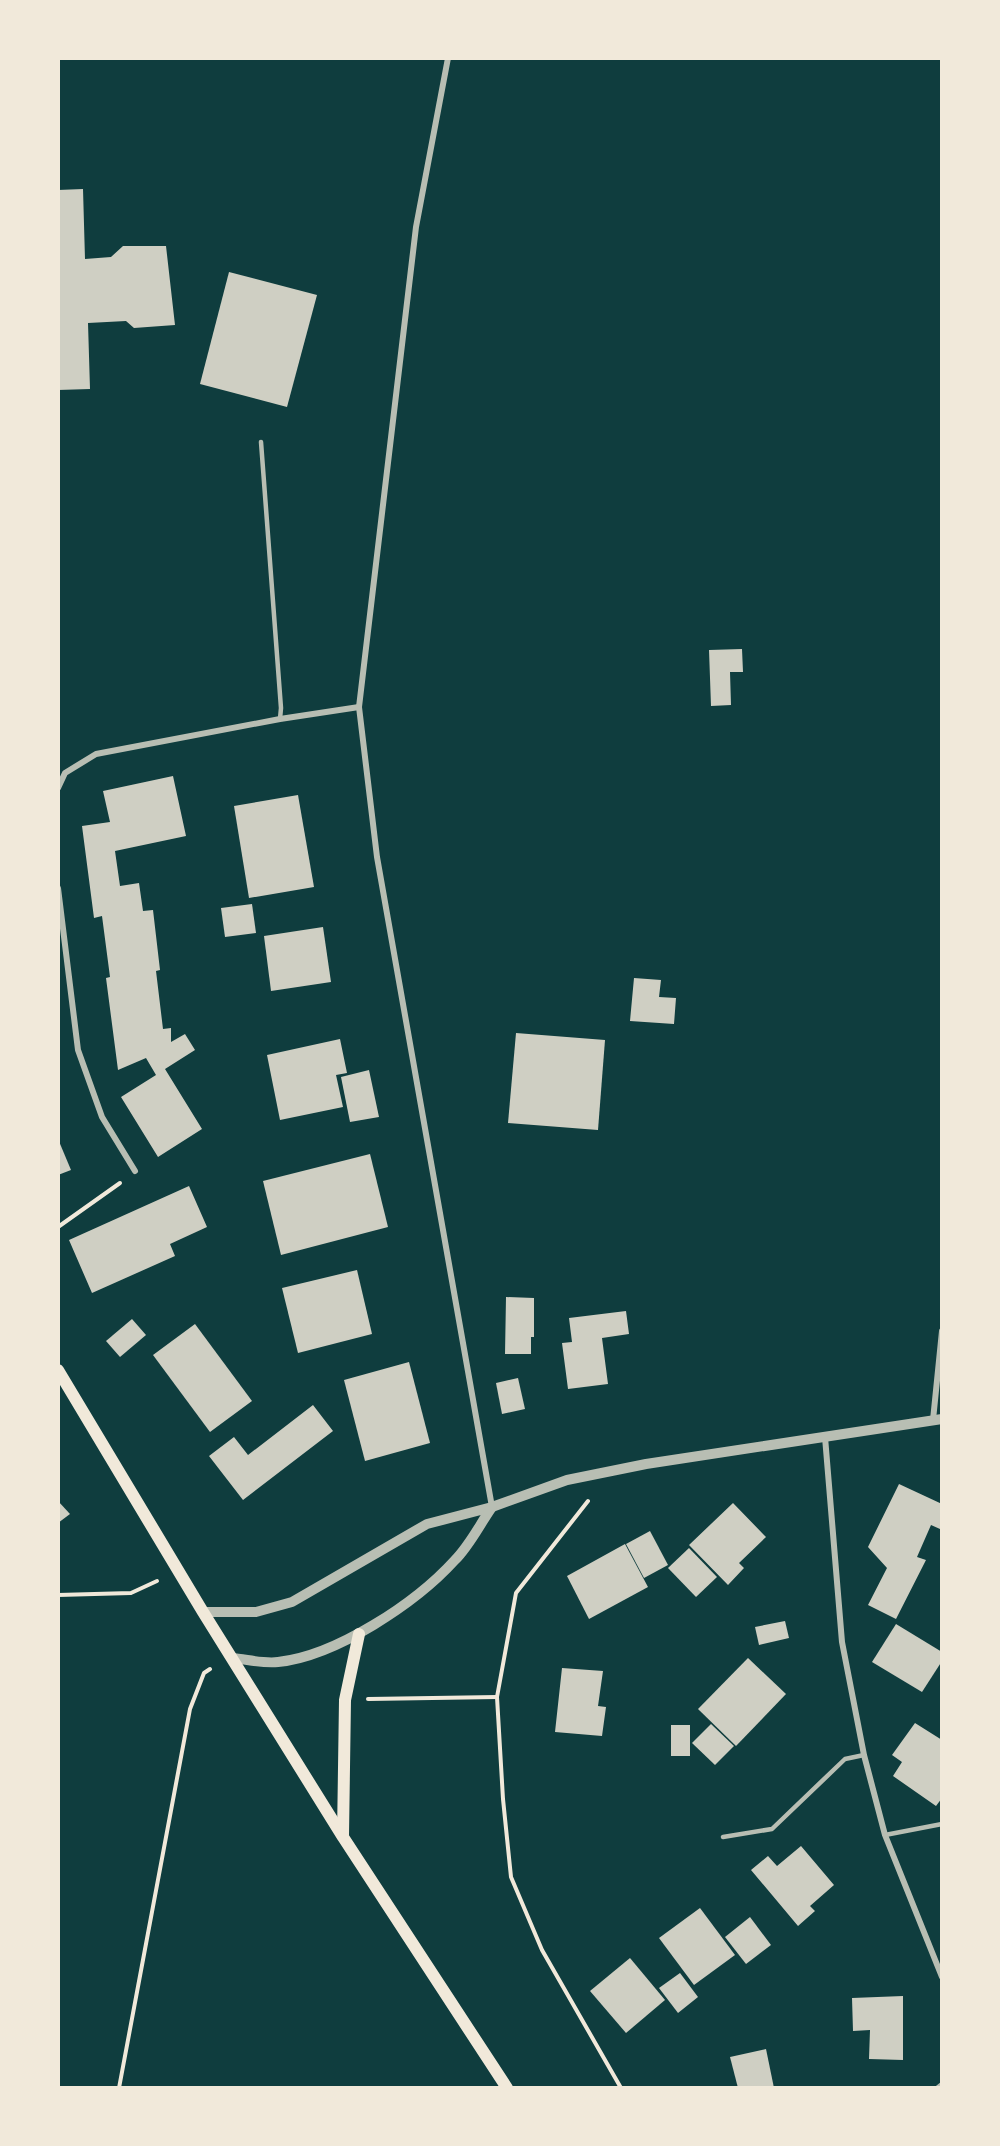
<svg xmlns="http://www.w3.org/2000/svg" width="1000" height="2146" viewBox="0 0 1000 2146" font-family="Lora,serif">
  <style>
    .building { fill: #cfcfc3 }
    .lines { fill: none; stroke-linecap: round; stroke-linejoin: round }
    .path { stroke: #f1e9da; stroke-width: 4 }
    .service { stroke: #b8beb3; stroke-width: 4.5 }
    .minor { stroke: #b8beb3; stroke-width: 6 }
    .tertiary { stroke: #b8beb3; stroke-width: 10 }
    .secondary { stroke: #f1e9da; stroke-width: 12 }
  </style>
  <rect width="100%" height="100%" fill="#0f3d3e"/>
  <g class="building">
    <path d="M83,189L85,259L111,257L123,246H166L175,325L134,328L126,321L88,323L90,389L58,390V190Z"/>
    <path d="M229,272L317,295L287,407L200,384Z"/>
    <path d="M742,649L743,672H730L731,705L711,706L709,650Z"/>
    <path d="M173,776L186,836L115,851L120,886L139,883L143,911L153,910L160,970L156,971L163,1029L171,1028V1042L185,1034L195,1050L165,1069L202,1129L158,1157L121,1097L156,1075L146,1058L118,1070L106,978L110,977L102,916L94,918L82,826L110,822L103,791Z"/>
    <path d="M298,795L314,887L249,898L234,806Z"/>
    <path d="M252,904L256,933L225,937L221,908Z"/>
    <path d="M323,927L331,982L271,991L264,936Z"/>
    <path d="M634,978L661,980L659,997L676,998L674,1024L630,1021Z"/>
    <path d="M516,1033L605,1040L598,1130L508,1123Z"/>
    <path d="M340,1039L347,1073L336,1075L343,1107L280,1120L267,1055Z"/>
    <path d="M369,1070L379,1117L350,1122L341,1077Z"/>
    <path d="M58,1139L71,1170L58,1175Z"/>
    <path d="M370,1154L388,1227L281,1255L263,1181Z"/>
    <path d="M189,1186L207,1227L170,1244L175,1256L92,1293L69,1240Z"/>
    <path d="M357,1270L372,1334L298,1353L282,1288Z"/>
    <path d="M506,1297L534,1298V1337H531V1354H505Z"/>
    <path d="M626,1311L629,1334L602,1338L608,1384L568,1389L562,1343L572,1342L569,1318Z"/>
    <path d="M132,1319L146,1335L120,1357L106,1341Z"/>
    <path d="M195,1324L252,1401L210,1432L153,1355Z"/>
    <path d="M409,1362L430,1443L365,1461L344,1380Z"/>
    <path d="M518,1378L525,1409L502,1414L496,1383Z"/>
    <path d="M313,1405L333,1431L243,1500L209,1456L234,1437L248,1455Z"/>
    <path d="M899,1484L942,1504V1526L940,1529L931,1525L917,1557L926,1560L896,1619L868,1605L887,1568L868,1547Z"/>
    <path d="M58,1501L70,1514L58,1523Z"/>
    <path d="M733,1503L766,1537L739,1563L744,1568L728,1585L689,1545Z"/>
    <path d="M650,1531L668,1565L644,1578L626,1544Z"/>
    <path d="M625,1544L648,1587L589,1619L567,1576Z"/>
    <path d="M689,1548L717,1577L696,1597L668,1568Z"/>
    <path d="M785,1621L789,1638L759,1645L755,1627Z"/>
    <path d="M896,1624L942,1652V1661L922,1692L872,1662Z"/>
    <path d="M748,1658L786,1694L736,1746L698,1709Z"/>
    <path d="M562,1668L603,1671L598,1706L606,1707L602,1736L555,1732Z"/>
    <path d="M915,1723L942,1740V1798L936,1806L893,1776L902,1762L892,1755Z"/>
    <path d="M711,1724L734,1746L715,1765L692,1743Z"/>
    <rect x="671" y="1725" width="19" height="31"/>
    <path d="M801,1846L834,1885L810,1906L815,1911L798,1926L751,1870L768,1856L777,1866Z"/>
    <path d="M700,1908L735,1955L694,1985L659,1938Z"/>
    <path d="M750,1917L771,1945L746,1964L725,1937Z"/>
    <path d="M630,1958L665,2000L626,2033L590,1991Z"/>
    <path d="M680,1973L698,1997L678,2013L659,1988Z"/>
    <path d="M903,1996V2060L869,2059L870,2030L853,2031L852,1998Z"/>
    <path d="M766,2049L774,2088H738L730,2057Z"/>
  </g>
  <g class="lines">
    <g class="path">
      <path d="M58,1227L120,1183"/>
      <path d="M588,1501L516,1593L497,1697L503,1799L511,1877L542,1950L621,2088"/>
      <path d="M58,1595L131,1593L157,1581"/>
      <path d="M368,1699L497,1697"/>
      <path d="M119,2088L190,1709L204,1673L210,1669"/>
    </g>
    <g class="service">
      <path d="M261,442L281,708L280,719"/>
      <path d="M885,1835L942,1824"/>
      <path d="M723,1837L772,1829L845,1759L864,1755"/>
      <path d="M937,2088L942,2084"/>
    </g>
    <g class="minor">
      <path d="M448,58L416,227L359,707L377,857L492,1507"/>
      <path d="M58,788L65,773L96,754L280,719L359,707"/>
      <path d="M58,888L78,1050L102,1117L135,1171"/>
      <path d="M933,1420L942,1331"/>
      <path d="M825,1437L842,1642L864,1755L885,1835L942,1977"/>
    </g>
    <g class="tertiary">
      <path d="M203,1612H256L292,1602L427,1524L492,1507L567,1480L646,1464L942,1419"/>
      <path d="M232,1658C246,1659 263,1664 278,1662C336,1656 416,1603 455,1560C470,1545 480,1524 492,1507"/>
    </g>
    <g class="secondary">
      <path d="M58,1370L203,1612L343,1837L507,2088"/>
      <path d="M343,1836L345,1700L359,1634"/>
    </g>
  </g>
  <rect width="1000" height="2146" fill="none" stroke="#f1e9da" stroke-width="120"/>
</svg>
